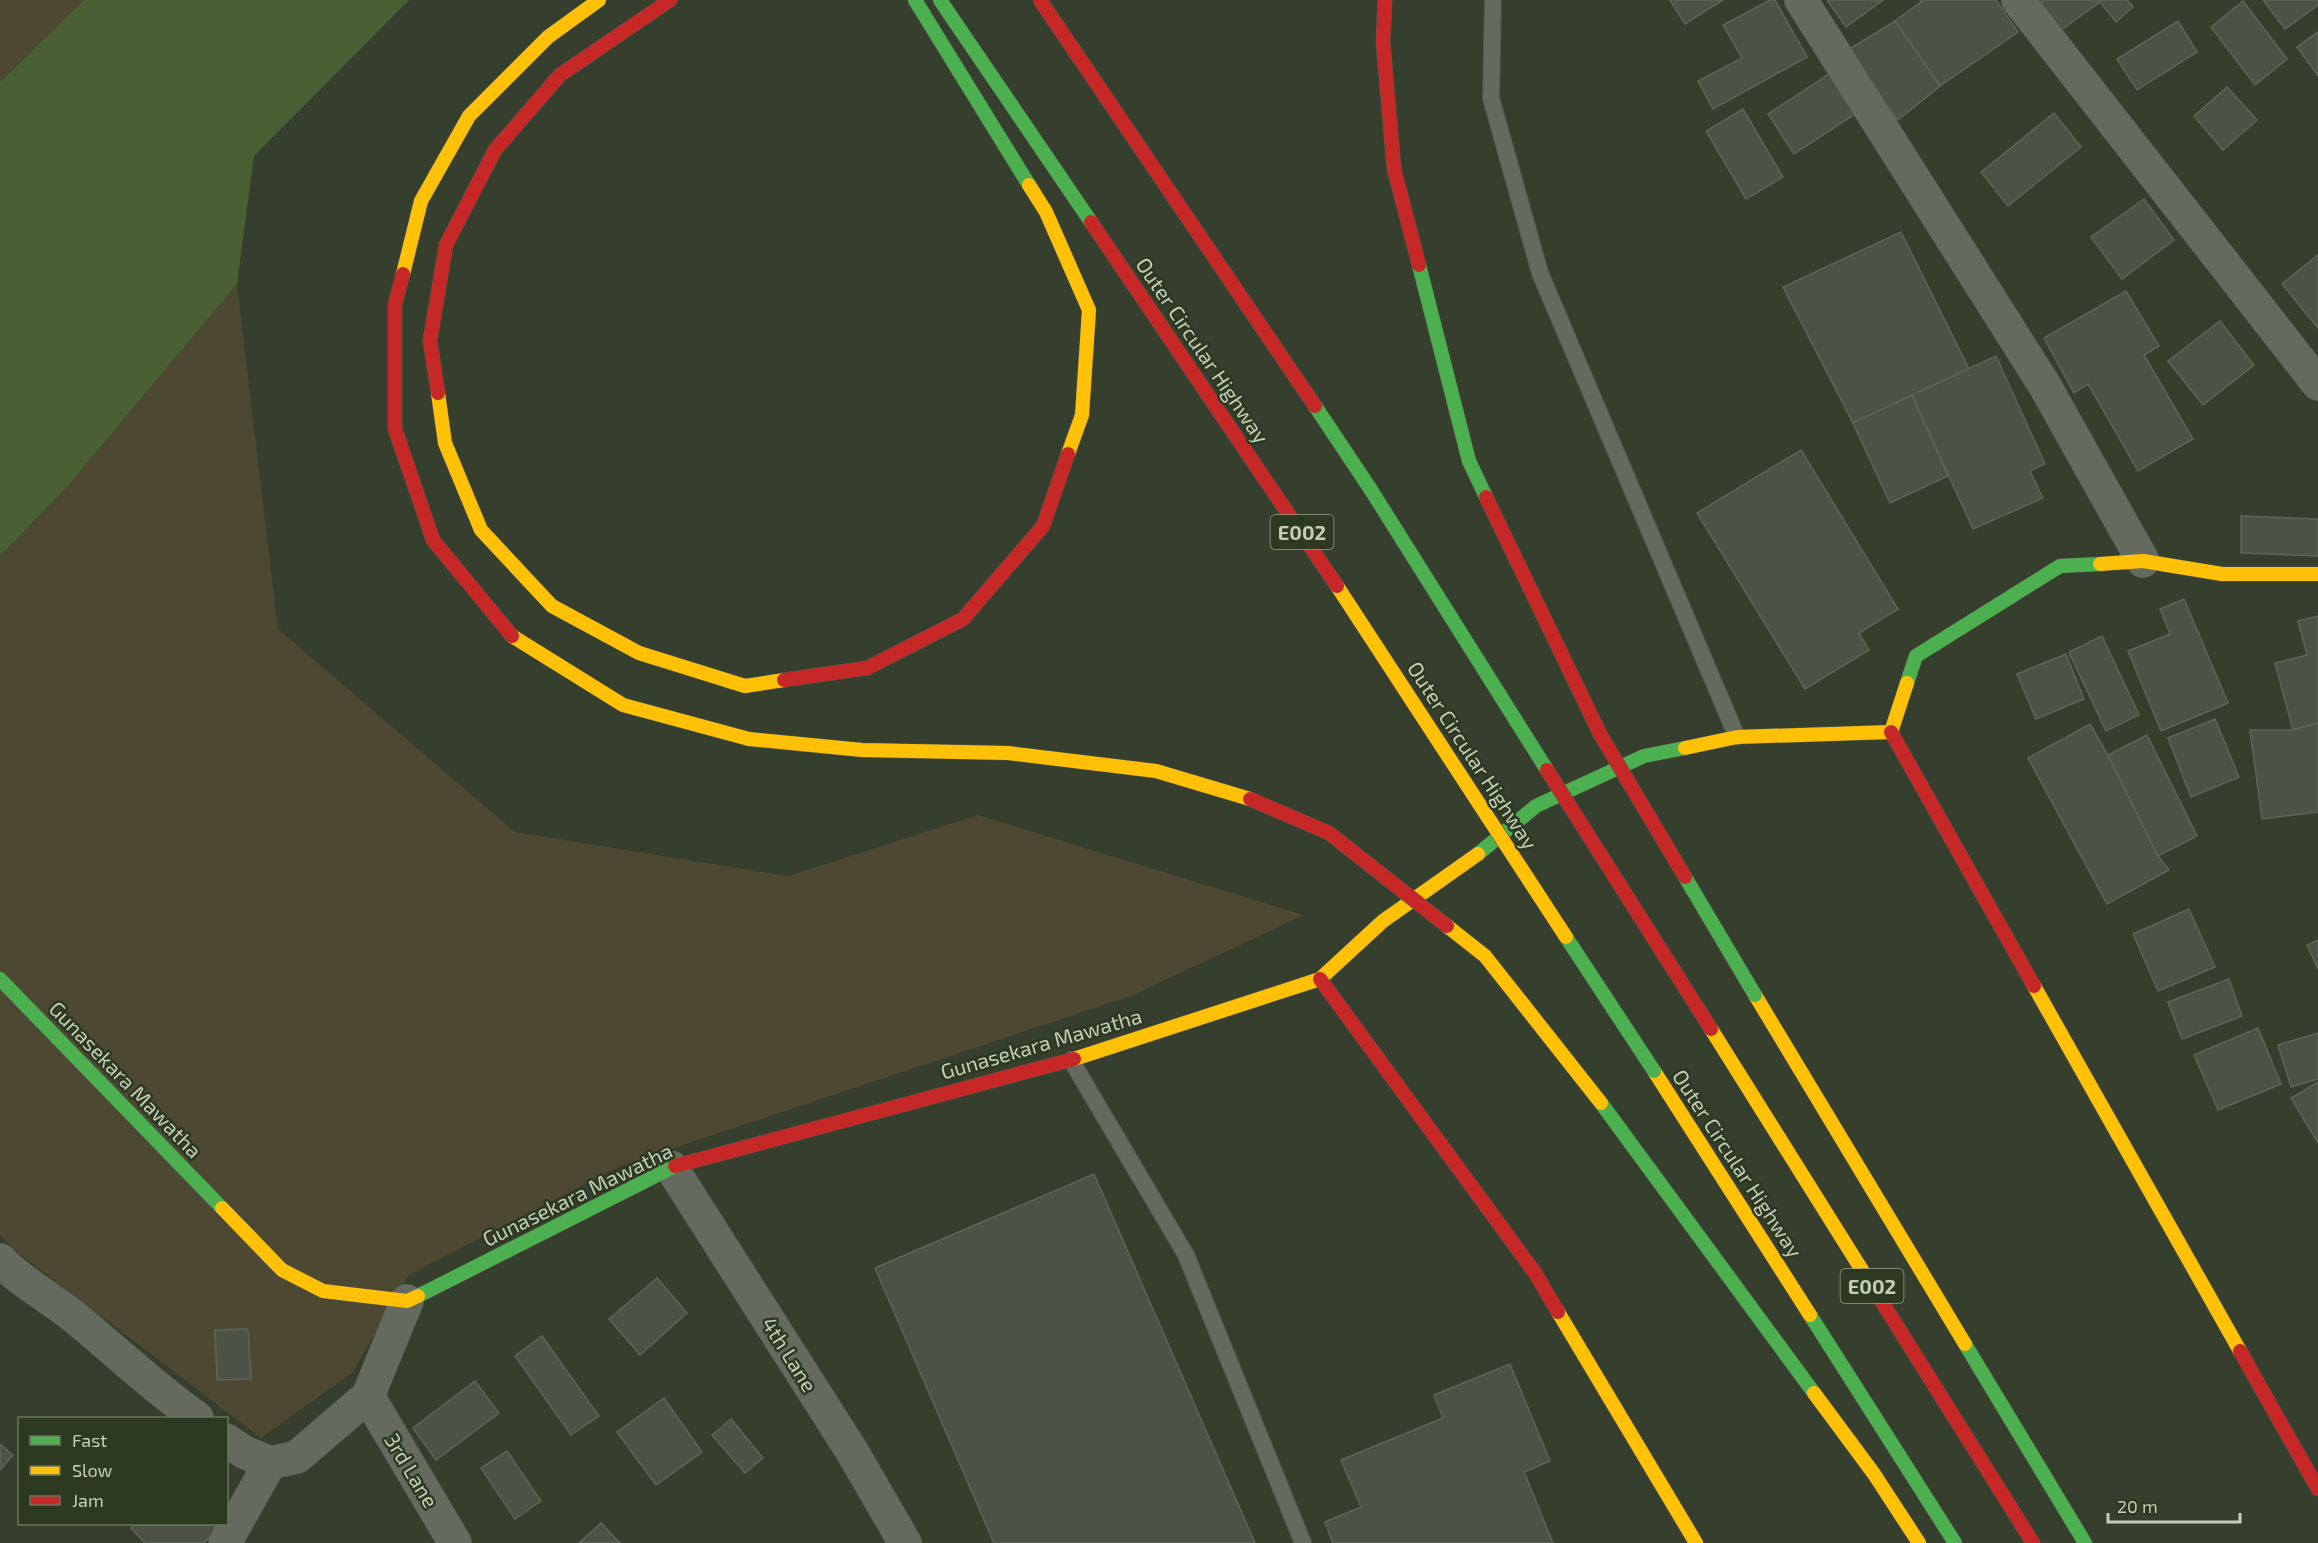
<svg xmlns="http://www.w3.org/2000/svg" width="2318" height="1543" viewBox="0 0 2318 1543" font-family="'Exo 2',sans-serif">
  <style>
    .green { fill: #4c4831 }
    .water { fill: #4a5f33 }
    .building { fill: #4c5245; stroke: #5e6456; stroke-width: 1.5 }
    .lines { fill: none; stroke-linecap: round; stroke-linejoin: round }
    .lane-casing { stroke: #52584c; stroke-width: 18 }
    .street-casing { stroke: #52584c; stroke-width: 34 }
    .fast-casing { stroke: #52584c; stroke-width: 15 }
    .slow-casing { stroke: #52584c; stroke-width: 15 }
    .jam-casing { stroke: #52584c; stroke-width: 15 }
    .lane { stroke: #646b5e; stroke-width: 16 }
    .street { stroke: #646b5e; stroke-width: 33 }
    .fast { stroke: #4caf50; stroke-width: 14 }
    .slow { stroke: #ffc107; stroke-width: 14 }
    .jam { stroke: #c62828; stroke-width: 14 }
    .fast-bridge-casing { stroke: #555b4d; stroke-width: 15; stroke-linecap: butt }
    .slow-bridge-casing { stroke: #555b4d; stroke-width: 15; stroke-linecap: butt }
    .jam-bridge-casing { stroke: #555b4d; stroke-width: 15; stroke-linecap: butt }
    .fast-bridge { stroke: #4caf50; stroke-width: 14 }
    .slow-bridge { stroke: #ffc107; stroke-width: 14 }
    .jam-bridge { stroke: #c62828; stroke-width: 14 }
    .labels { text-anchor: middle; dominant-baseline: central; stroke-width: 5; stroke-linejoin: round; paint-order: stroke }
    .shield { fill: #2d3920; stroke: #96a18b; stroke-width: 1.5 }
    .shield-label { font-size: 20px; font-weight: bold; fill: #c3cdb9 }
    .street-label { font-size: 21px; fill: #c3cdb9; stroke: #2d3920 }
  </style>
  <rect width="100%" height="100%" fill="#363e2d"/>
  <g class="green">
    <path d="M0,0H84L0,82Z"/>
    <path d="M237,284L278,629L515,832L788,876L978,815L1304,915L1131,996L618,1167L409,1275L352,1373L261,1438L13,1249L0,1235V556L67,487Z"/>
  </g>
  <path class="water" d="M84,0H409L254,156L237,284L67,487L0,556V82Z"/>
  <g class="building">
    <path d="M1670,0H1723L1685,24Z"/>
    <path d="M1770,0H1775L1807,57L1713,109L1698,81L1742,58L1723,25Z"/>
    <path d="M1827,0H1883L1846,27Z"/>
    <path d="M1920,0H1996L2018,32L1940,86L1895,21L1921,2Z"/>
    <path d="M2041,0H2127L2133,7L2116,22L2100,2L2057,33L2036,8L2043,2Z"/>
    <path d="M2263,0H2318V5L2285,29Z"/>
    <path d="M2243,1L2287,59L2255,85L2211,27Z"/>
    <path d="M1895,21L1940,86L1898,120L1846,51Z"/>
    <path d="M2178,21L2197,52L2137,90L2117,59Z"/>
    <path d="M2318,32V76L2297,47Z"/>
    <path d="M1829,74L1855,114L1794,154L1768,114Z"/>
    <path d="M2227,87L2257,120L2223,150L2194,116Z"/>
    <path d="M1743,109L1783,177L1746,199L1706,131Z"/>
    <path d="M2054,113L2081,147L2008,206L1981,172Z"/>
    <path d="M2144,199L2174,240L2122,279L2091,237Z"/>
    <path d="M1901,232L1969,369L1853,423L1783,287Z"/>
    <path d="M2318,255V328L2282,284Z"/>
    <path d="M2126,291L2159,346L2144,355L2193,439L2138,471L2088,384L2074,393L2044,338Z"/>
    <path d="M2220,321L2254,365L2203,405L2168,361Z"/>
    <path d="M1996,356L2045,464L2030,471L2043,498L1973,529L1912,395Z"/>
    <path d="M1912,395L1948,476L1890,503L1853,423Z"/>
    <path d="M1801,450L1898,609L1859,633L1869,650L1805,689L1697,513Z"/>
    <path d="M2241,516L2318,519V556L2241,553Z"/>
    <path d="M2184,599L2228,703L2161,731L2128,651L2170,634L2160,609Z"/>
    <path d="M2318,616V723L2293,730L2275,663L2307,655L2298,621Z"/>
    <path d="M2102,636L2139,715L2106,731L2069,652Z"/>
    <path d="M2066,654L2084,699L2036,719L2017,674Z"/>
    <path d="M2215,719L2239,777L2191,797L2168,738Z"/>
    <path d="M2318,723V812L2262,819L2250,730H2293Z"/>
    <path d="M2090,724L2108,755L2158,856L2169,870L2107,904L2028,758Z"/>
    <path d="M2147,735L2197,836L2158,856L2108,755Z"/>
    <path d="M2189,909L2215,967L2158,991L2133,934Z"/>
    <path d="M2318,940V969L2307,945Z"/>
    <path d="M2229,979L2242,1016L2182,1039L2168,1002Z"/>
    <path d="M2258,1028L2281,1084L2218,1110L2194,1055Z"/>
    <path d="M2318,1033V1079L2291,1087L2278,1045Z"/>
    <path d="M2318,1082V1143L2291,1098Z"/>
    <path d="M1094,1174L1255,1543H994L875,1268Z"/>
    <path d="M657,1278L687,1313L640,1355L609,1319Z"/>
    <path d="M248,1329L251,1379L217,1380L215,1330Z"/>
    <path d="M542,1336L599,1416L571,1435L515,1356Z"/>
    <path d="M1510,1364L1550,1461L1524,1472L1553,1543H1333L1325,1522L1361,1507L1341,1460L1443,1418L1434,1395Z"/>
    <path d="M475,1381L499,1413L436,1460L413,1428Z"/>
    <path d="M664,1398L702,1452L656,1485L617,1432Z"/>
    <path d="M731,1419L763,1458L745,1473L712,1435Z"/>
    <path d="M0,1444L13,1455L0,1470Z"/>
    <path d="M507,1451L541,1501L515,1519L481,1468Z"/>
    <path d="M601,1523L620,1543H579Z"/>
    <path d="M135,1524H223L204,1543H145L131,1528Z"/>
  </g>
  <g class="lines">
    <defs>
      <g id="lane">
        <path d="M1493,0L1491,98L1540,273L1737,737"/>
        <path d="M1071,1060L1186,1255L1303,1543"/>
      </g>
      <g id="street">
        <path d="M1801,0L2045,386L2143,561"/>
        <path d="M2018,0L2318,384"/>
        <path d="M671,1167L853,1453L905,1543"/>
        <path d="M0,1260C21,1282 49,1297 73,1316C115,1350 153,1387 197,1418"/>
        <path d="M368,1396L455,1543"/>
        <path d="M226,1440L244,1452L270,1463L297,1457L368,1396L407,1301"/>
        <path d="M225,1543L270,1463"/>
      </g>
      <g id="fast">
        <path d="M915,0L1029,185"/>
        <path d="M1907,683L1916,656L2060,566L2100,564"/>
        <path d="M1478,854L1536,806L1644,756L1685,748"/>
        <path d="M0,979L222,1208"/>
        <path d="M1601,1103L1814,1393"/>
        <path d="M418,1296L675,1166"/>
        <path d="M1810,1315L1955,1543"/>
        <path d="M1965,1344L2085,1543"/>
      </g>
      <g id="slow">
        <path d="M1029,185L1046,212L1089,310L1082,415L1068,454"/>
        <path d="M403,274L421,201L469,116L548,37L599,0"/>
        <path d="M438,393L445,443L481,530L552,606L639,653L745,686L784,680"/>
        <path d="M2100,564L2143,561L2222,574H2318"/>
        <path d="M512,636L623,705L749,739"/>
        <path d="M1685,748L1737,737L1891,732L1907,683"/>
        <path d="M2034,986L2240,1351"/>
        <path d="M1755,995L1965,1344"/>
        <path d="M1711,1029L1865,1275"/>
        <path d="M1074,1059L1320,979L1383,921L1478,854"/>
        <path d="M1654,1071L1810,1315"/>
        <path d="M222,1208L282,1270L323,1291L407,1301L418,1296"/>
        <path d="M1558,1312L1696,1543"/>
        <path d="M1814,1393L1874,1474L1919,1543"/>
      </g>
      <g id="jam">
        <path d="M403,274L395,304V429L433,540L512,636"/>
        <path d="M438,393L430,341L446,245L495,150L560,75L670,0"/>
        <path d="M784,680L867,668L963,619L1043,526L1068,454"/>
        <path d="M1891,732L2034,986"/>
        <path d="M1320,979L1535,1273L1558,1312"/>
        <path d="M675,1166L1074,1059"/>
        <path d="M1865,1275L2033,1543"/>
        <path d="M2240,1351L2318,1489"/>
      </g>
    </defs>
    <use href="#lane" class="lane-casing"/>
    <use href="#street" class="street-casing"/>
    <use href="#fast" class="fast-casing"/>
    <use href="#slow" class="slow-casing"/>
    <use href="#jam" class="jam-casing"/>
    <use href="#lane" class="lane"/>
    <use href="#street" class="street"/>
    <use href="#fast" class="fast"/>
    <use href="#slow" class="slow"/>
    <use href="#jam" class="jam"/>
    <defs>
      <g id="fast-bridge">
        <path d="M940,0L1091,222"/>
        <path d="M1419,265L1469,461L1486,497"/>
        <path d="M1315,406L1371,490L1547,770"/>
        <path d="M1685,877L1755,995"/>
        <path d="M1566,937L1654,1071"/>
      </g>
      <g id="slow-bridge">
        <path d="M1337,586L1566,937"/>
        <path d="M749,739L862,750L1008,753L1156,771L1250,799"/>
        <path d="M1447,926L1485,956L1601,1103"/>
      </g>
      <g id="jam-bridge">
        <path d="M1040,0L1315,406"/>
        <path d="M1385,0L1383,42L1394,169L1419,265"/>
        <path d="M1091,222L1337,586"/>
        <path d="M1486,497L1600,734L1685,877"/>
        <path d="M1547,770L1711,1029"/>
        <path d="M1250,799L1329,833L1447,926"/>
      </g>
    </defs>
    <use href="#fast-bridge" class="fast-bridge-casing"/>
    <use href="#slow-bridge" class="slow-bridge-casing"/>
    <use href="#jam-bridge" class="jam-bridge-casing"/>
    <use href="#fast-bridge" class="fast-bridge"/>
    <use href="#slow-bridge" class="slow-bridge"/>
    <use href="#jam-bridge" class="jam-bridge"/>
  </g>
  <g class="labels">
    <g class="shield">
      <rect x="1270.5" y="515" width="63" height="34" rx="4.5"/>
      <rect x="1840.5" y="1269" width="63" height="34" rx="4.5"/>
    </g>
    <g class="shield-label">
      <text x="1302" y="532">E002</text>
      <text x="1872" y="1286">E002</text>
    </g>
    <g class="street-label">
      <text transform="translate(1203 350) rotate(56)">Outer Circular Highway</text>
      <text transform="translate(1473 755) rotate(57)">Outer Circular Highway</text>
      <text transform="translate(1041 1043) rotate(-16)">Gunasekara Mawatha</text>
      <text transform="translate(126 1079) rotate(46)">Gunasekara Mawatha</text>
      <text transform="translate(1738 1163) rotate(57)">Outer Circular Highway</text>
      <text transform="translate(577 1194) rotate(-26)">Gunasekara Mawatha</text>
      <text transform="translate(790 1354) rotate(58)">4th Lane</text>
      <text transform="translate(412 1470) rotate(59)">3rd Lane</text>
    </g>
  </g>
  <rect x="18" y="1417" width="210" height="108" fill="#2d3920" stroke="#69745d" stroke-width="1.5"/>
  <rect x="30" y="1436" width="30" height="9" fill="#4caf50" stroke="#69745d" stroke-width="1.5"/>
  <text x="72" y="1447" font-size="18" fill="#c3cdb9">Fast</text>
  <rect x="30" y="1466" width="30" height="9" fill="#ffc107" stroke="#69745d" stroke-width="1.5"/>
  <text x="72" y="1477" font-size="18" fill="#c3cdb9">Slow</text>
  <rect x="30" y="1496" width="30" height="9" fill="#c62828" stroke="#69745d" stroke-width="1.5"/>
  <text x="72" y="1507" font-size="18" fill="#c3cdb9">Jam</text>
  <path d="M2108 1513v9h132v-9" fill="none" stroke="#c3cdb9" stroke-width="3"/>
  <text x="2117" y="1513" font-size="18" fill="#c3cdb9" stroke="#2d3920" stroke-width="4.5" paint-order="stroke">20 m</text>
</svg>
